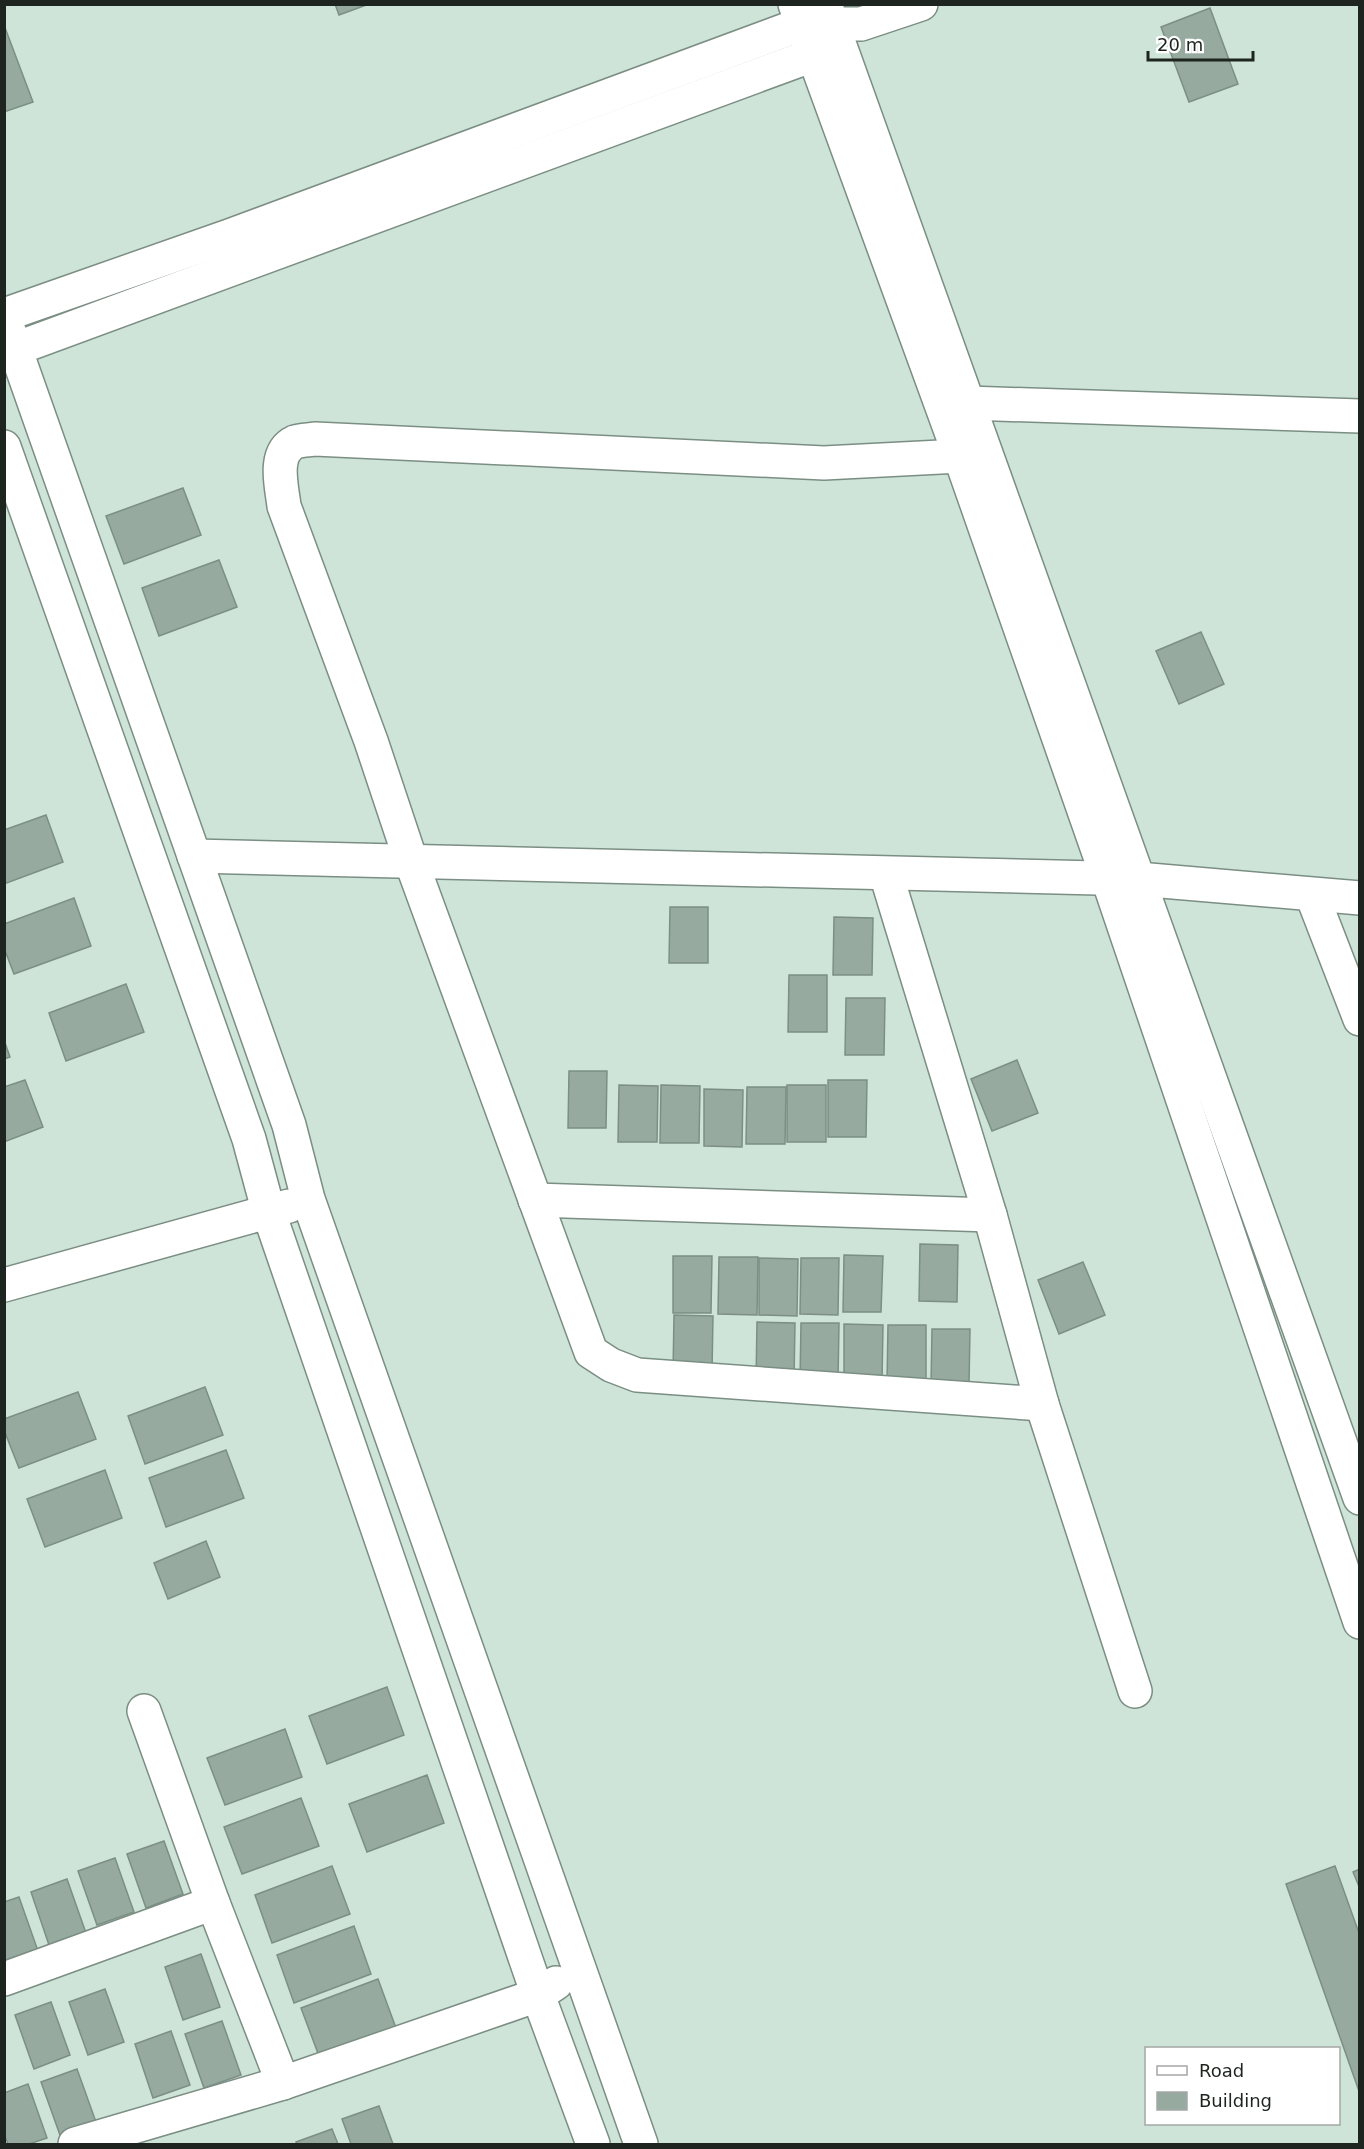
<svg xmlns="http://www.w3.org/2000/svg" width="1364" height="2149" viewBox="0 0 1364 2149" font-family="'DejaVu Sans',sans-serif">
  <style>
    .building { fill: #96aa9f; stroke: #7c8f84; stroke-width: 1.5 }
    .lines { fill: none; stroke-linecap: round; stroke-linejoin: round }
    .minor-casing { stroke: #7b8e83; stroke-width: 36 }
    .minor { stroke: #fff; stroke-width: 33 }
  </style>
  <rect width="100%" height="100%" fill="#cfe4d8"/>
  <g class="building">
    <path d="M335,4H369L339,15Z"/>
    <path d="M1210,8L1238,84L1189,102L1161,27Z"/>
    <path d="M4,25L33,102L4,112Z"/>
    <path d="M183,488L201,535L124,564L106,516Z"/>
    <path d="M219,560L237,607L159,636L142,588Z"/>
    <path d="M1201,632L1224,684L1179,704L1156,651Z"/>
    <path d="M46,815L63,862L4,884V830Z"/>
    <path d="M74,898L91,946L14,974L4,948V924Z"/>
    <path d="M670,907H708V963H669Z"/>
    <path d="M834,917L873,918L872,975H833Z"/>
    <path d="M789,975H827V1032H788Z"/>
    <path d="M126,984L144,1032L66,1061L49,1013Z"/>
    <path d="M846,998H885L884,1055H845Z"/>
    <path d="M4,1040L10,1057L4,1059Z"/>
    <path d="M1017,1060L1038,1113L992,1131L971,1079Z"/>
    <path d="M569,1071H607L606,1128H568Z"/>
    <path d="M25,1080L43,1127L4,1142V1087Z"/>
    <path d="M828,1080H867L866,1137H828Z"/>
    <path d="M619,1085L658,1086L657,1142H618Z"/>
    <path d="M661,1085L700,1086L699,1143H660Z"/>
    <rect x="787" y="1085" width="39" height="57"/>
    <path d="M747,1087H786L785,1144H746Z"/>
    <path d="M704,1089L743,1090L742,1147L704,1146Z"/>
    <path d="M920,1244L958,1245L957,1302L919,1301Z"/>
    <path d="M844,1255L883,1256L881,1312H843Z"/>
    <path d="M673,1256H712L711,1313H673Z"/>
    <path d="M719,1257H758L757,1315L718,1314Z"/>
    <path d="M759,1258L798,1259L797,1316L759,1315Z"/>
    <path d="M801,1258H839L838,1315L800,1314Z"/>
    <path d="M1083,1262L1105,1315L1059,1334L1038,1280Z"/>
    <path d="M674,1315L713,1316L712,1373L673,1372Z"/>
    <path d="M757,1322L795,1323L794,1380H756Z"/>
    <path d="M801,1323H839L838,1381L800,1380Z"/>
    <path d="M844,1324L883,1325L882,1382H844Z"/>
    <path d="M888,1325H926V1382H887Z"/>
    <path d="M932,1329H970L969,1386H931Z"/>
    <path d="M205,1387L223,1435L145,1464L128,1416Z"/>
    <path d="M78,1392L96,1439L19,1468L4,1430V1419Z"/>
    <path d="M226,1450L244,1498L166,1527L149,1478Z"/>
    <path d="M105,1470L122,1518L45,1547L27,1499Z"/>
    <path d="M206,1541L220,1577L168,1599L154,1563Z"/>
    <path d="M387,1687L404,1735L327,1764L309,1716Z"/>
    <path d="M285,1729L302,1777L225,1805L207,1758Z"/>
    <path d="M427,1775L444,1823L367,1852L349,1804Z"/>
    <path d="M301,1798L319,1846L242,1874L224,1827Z"/>
    <path d="M164,1841L183,1894L146,1908L127,1854Z"/>
    <path d="M115,1858L134,1912L97,1925L78,1871Z"/>
    <path d="M332,1866L350,1914L272,1943L255,1895Z"/>
    <path d="M1335,1866L1360,1936V2094L1286,1884Z"/>
    <path d="M1360,1869V1889L1353,1872Z"/>
    <path d="M67,1879L86,1933L49,1945L31,1892Z"/>
    <path d="M19,1897L38,1951L4,1963V1902Z"/>
    <path d="M354,1926L371,1974L294,2003L277,1955Z"/>
    <path d="M201,1954L220,2007L183,2020L165,1967Z"/>
    <path d="M378,1979L396,2028L319,2056L301,2008Z"/>
    <path d="M105,1989L124,2042L88,2055L69,2002Z"/>
    <path d="M51,2002L70,2055L34,2069L15,2015Z"/>
    <path d="M222,2021L241,2075L204,2088L185,2034Z"/>
    <path d="M171,2031L190,2085L153,2098L135,2044Z"/>
    <path d="M77,2069L96,2122L60,2135L41,2082Z"/>
    <path d="M28,2084L47,2138L29,2144H8L4,2134V2093Z"/>
    <path d="M379,2106L393,2144H351L342,2119Z"/>
    <path d="M332,2129L338,2144H297L296,2142Z"/>
  </g>
  <g class="lines">
    <defs>
      <g id="minor">
        <path d="M795,4L960,456L1108,879L1360,1622"/>
        <path d="M825,4L1360,1498"/>
        <path d="M4,315L229,236L802,24H861L921,4"/>
        <path d="M4,317L289,1125L308,1199L641,2144"/>
        <path d="M4,353L813,55L833,45"/>
        <path d="M968,403L1360,416"/>
        <path d="M4,447L249,1139L269,1213L538,1995L593,2144"/>
        <path d="M960,456L824,463L315,439C309,440 301,440 295,442C272,453 282,487 284,506L371,741L411,861L591,1352L611,1365L637,1375L1042,1404"/>
        <path d="M194,856L1138,879L1360,898"/>
        <path d="M886,874L990,1215L1042,1404L1135,1691"/>
        <path d="M1312,895L1360,1019"/>
        <path d="M535,1200L990,1215"/>
        <path d="M4,1285L289,1206"/>
        <path d="M144,1711L213,1903L283,2083"/>
        <path d="M4,1979L213,1903"/>
        <path d="M75,2144L283,2083L538,1995L556,1983"/>
      </g>
    </defs>
    <use href="#minor" class="minor-casing"/>
    <use href="#minor" class="minor"/>
  </g>
  <rect width="1364" height="2149" fill="none" stroke="#1e2521" stroke-width="12"/>
  <rect x="1145" y="2047" width="195" height="78" fill="#ffffff" stroke="#a5a8a6" stroke-width="1.5"/>
  <rect x="1157" y="2066" width="30" height="9" fill="#ffffff" stroke="#a5a8a6" stroke-width="1.5"/>
  <text x="1199" y="2077" font-size="18" fill="#1e2521">Road</text>
  <rect x="1157" y="2092" width="30" height="18" fill="#96aa9f" stroke="#a5a8a6" stroke-width="1.5"/>
  <text x="1199" y="2107" font-size="18" fill="#1e2521">Building</text>
  <path d="M1148 51v9h105v-9" fill="none" stroke="#1e2521" stroke-width="3"/>
  <text x="1157" y="51" font-size="18" fill="#1e2521" stroke="#ffffff" stroke-width="4.5" paint-order="stroke">20 m</text>
</svg>
